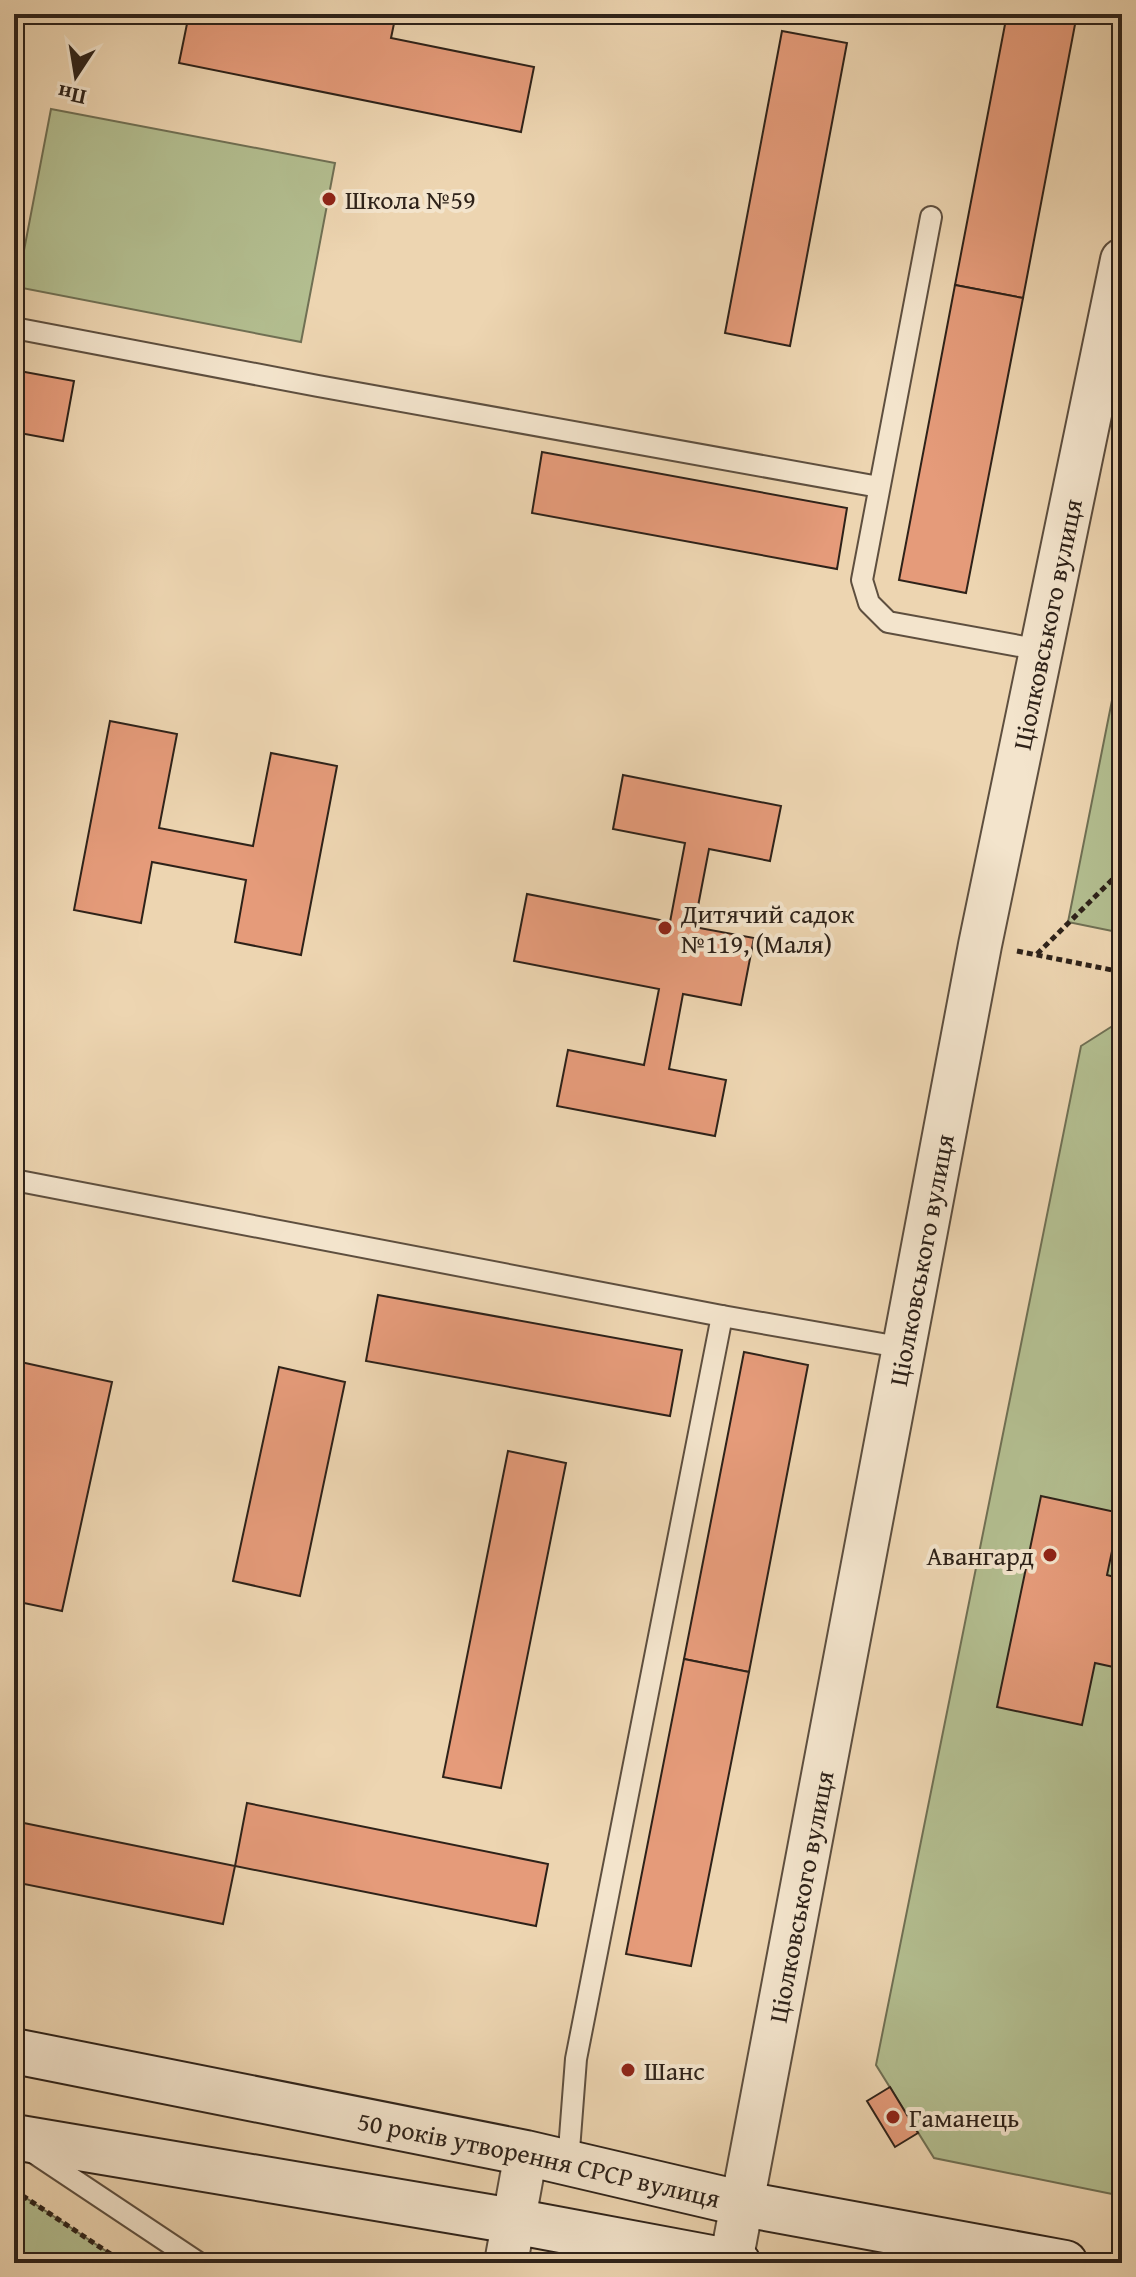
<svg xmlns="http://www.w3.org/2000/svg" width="1136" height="2277" viewBox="0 0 1136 2277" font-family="'Gentium Book Plus',serif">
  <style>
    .green { fill: #b3be90; stroke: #707054; stroke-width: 2 }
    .building { fill: #e59b7a; stroke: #2e2219; stroke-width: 2 }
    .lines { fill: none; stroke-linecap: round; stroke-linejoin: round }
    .lane-casing { stroke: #5e4f3f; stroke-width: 24 }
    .street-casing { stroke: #5e4f3f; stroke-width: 46 }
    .secondary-casing { stroke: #2e2219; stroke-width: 48 }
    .path { stroke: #2e2219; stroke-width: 5; stroke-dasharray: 6 4; stroke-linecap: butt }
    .lane { stroke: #f3e4cc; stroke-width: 20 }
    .street { stroke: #f3e4cc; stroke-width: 42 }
    .secondary { stroke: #f3e4cc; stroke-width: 44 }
    .poi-dot { fill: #8f2418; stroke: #f3e4cc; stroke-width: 3 }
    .labels { text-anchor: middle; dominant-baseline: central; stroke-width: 8; stroke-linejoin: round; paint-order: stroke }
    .poi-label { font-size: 26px; fill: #2e2219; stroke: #f3e4cc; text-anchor: start }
    .street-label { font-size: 26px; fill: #2e2219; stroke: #f3e4cc }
  </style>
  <rect width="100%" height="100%" fill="#edd5b1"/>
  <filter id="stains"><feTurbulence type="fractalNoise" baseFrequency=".0025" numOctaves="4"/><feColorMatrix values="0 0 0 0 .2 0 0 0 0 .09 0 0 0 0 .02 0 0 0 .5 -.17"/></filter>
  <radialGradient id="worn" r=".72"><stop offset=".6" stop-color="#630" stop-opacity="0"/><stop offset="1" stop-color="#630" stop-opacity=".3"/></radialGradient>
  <g class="green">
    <path d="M51,109L335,163L301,342L17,287Z"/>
    <path d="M1122,650V933L1068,922Z"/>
    <path d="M1122,1020V2196L934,2158L876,2065L1081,1046Z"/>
    <path d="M14,2190L124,2263H14Z"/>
  </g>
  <g class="building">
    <path d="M189,14H275L320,23L322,14H396L391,38L534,67L521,132L179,63Z"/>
    <path d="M1007,14H1077L1023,298L955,285Z"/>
    <path d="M782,31L847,43L790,346L725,333Z"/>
    <path d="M955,285L1023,298L966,593L899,580Z"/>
    <path d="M14,370L74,381L63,441L14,432Z"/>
    <path d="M542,452L847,508L837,569L532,513Z"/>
    <path d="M110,721L177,734L159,828L253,846L271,753L337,766L301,955L235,942L246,880L152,862L141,923L74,910Z"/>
    <path d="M623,775L781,806L770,861L709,849L694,927L754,938L741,1005L683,994L669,1069L726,1080L715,1136L557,1106L568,1050L644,1065L659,989L514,961L527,894L670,922L685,843L613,829Z"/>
    <path d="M378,1295L682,1350L670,1416L366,1361Z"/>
    <path d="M744,1352L808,1365L749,1672L684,1659Z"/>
    <path d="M16,1361L112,1382L62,1611L14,1601Z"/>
    <path d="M279,1367L345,1382L300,1596L233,1581Z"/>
    <path d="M508,1451L566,1463L501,1788L443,1777Z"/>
    <path d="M1041,1496L1120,1513L1107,1575L1122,1579V1648L1118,1668L1095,1663L1082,1725L997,1707Z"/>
    <path d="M684,1659L749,1672L691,1966L626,1954Z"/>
    <path d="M247,1803L548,1864L536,1926L235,1866Z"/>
    <path d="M14,1821L235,1866L223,1924L14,1882Z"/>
    <path d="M890,2087L918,2133L895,2147L867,2101Z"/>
  </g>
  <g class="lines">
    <defs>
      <g id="lane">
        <path d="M931,217L862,580L869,603L888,622L1041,650"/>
        <path d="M14,328L318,386L879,487"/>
        <path d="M14,1180L722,1316L905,1348"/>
        <path d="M34,2153L199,2263"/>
        <path d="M568,2163L576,2059L722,1316"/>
      </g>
      <g id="street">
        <path id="s1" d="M731,2262L980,945L1122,260"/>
        <path d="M506,2263L526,2153"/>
      </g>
      <g id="secondary">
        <path id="s2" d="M14,2051L526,2153L744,2204L1065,2263"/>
        <path d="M14,2137L513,2221L738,2263"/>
      </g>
    </defs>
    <use href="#lane" class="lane-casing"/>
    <use href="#street" class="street-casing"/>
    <use href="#secondary" class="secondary-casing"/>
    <g class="path">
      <path d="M1017,951L1122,972"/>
      <path d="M1037,954L1122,870"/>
      <path d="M14,2190L124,2263"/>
    </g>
    <use href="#lane" class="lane"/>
    <use href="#street" class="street"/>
    <use href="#secondary" class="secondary"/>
  </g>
  <g class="poi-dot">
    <circle cx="329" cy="199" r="8"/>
    <circle cx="665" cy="928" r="8"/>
    <circle cx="1050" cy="1555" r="8"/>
    <circle cx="628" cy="2070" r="8"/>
    <circle cx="893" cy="2117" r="8"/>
  </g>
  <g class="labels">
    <g class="poi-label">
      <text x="345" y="199">Школа №59</text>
      <text x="681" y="913">Дитячий садок<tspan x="681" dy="30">№119, (Маля)</tspan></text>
      <text x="1034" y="1555" text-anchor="end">Авангард</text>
      <text x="644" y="2070">Шанс</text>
      <text x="909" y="2117">Гаманець</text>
    </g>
    <g class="street-label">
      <text stroke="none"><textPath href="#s1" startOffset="1668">Ціолковського вулиця</textPath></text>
      <text stroke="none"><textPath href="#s1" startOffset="1020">Ціолковського вулиця</textPath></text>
      <text stroke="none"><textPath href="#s1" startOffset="372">Ціолковського вулиця</textPath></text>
      <text stroke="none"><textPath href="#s2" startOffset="536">50 років утворення СРСР вулиця</textPath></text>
    </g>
  </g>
  <rect width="1136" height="2277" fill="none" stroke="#edd5b1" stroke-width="48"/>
  <rect x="16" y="16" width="1104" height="2245" fill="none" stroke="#2e2219" stroke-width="4"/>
  <rect x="24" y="24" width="1088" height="2229" fill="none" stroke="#2e2219" stroke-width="2"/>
  <g transform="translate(76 76) rotate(192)" stroke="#f3e4cc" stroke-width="6" paint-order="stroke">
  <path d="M0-6L14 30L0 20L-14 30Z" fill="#2e2219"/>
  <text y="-12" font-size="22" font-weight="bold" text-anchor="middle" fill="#2e2219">Пн</text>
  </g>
  <rect width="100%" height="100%" filter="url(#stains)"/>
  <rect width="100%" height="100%" fill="url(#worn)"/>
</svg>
